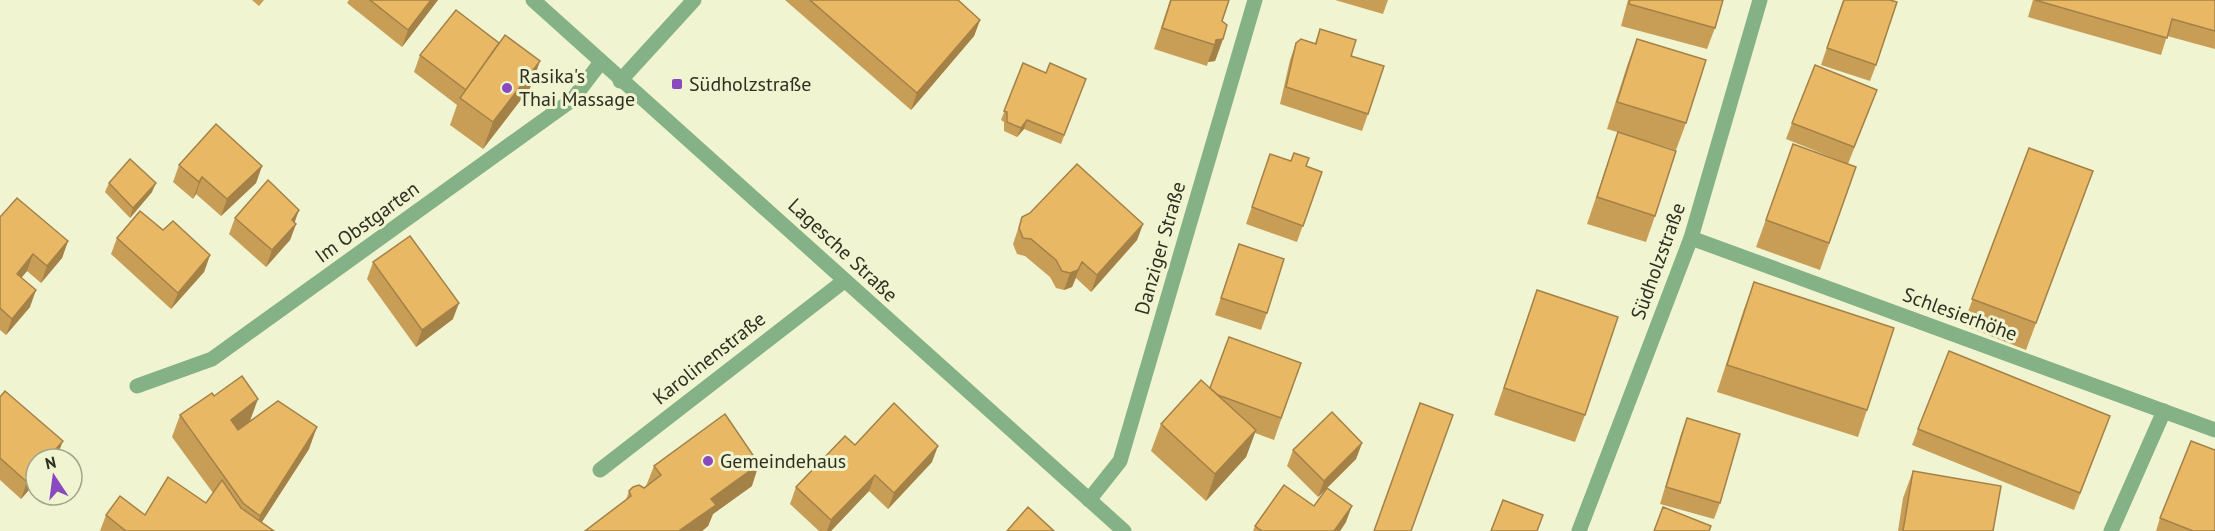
<svg xmlns="http://www.w3.org/2000/svg" width="2215" height="531" viewBox="0 0 2215 531" font-family="'PT Sans',sans-serif">
  <style>
    .lines { fill: none; stroke-linecap: round; stroke-linejoin: round }
    .minor { stroke: #84b185; stroke-width: 15 }
    .wall { fill: #c89e57 }
    .shaded-wall { fill: #a38147 }
    .building { fill: #e9b865; stroke: #a38147; stroke-width: 1.5 }
    .poi-dot { fill: #8949bf; stroke: #f1f4d0; stroke-width: 2 }
    .labels { text-anchor: middle; dominant-baseline: central; stroke-width: 6; stroke-linejoin: round; paint-order: stroke }
    .poi-label { font-size: 20px; fill: #2e2f22; stroke: #f1f4d0; text-anchor: start }
    .street-label { font-size: 20px; fill: #2e2f22; stroke: #f1f4d0 }
  </style>
  <rect width="100%" height="100%" fill="#f1f4d0"/>
  <g class="lines">
    <g class="minor">
      <path d="M533,0L1124,531"/>
      <path d="M620,81L694,0"/>
      <path d="M1691,238L2215,430"/>
      <path d="M137,386L212,359L572,100L601,62"/>
      <path d="M600,470L844,281"/>
      <path d="M1089,500L1120,461L1255,0"/>
      <path d="M1579,531L1691,238L1760,0"/>
      <path d="M2111,531L2164,411"/>
    </g>
  </g>
  <g class="wall">
    <path d="M252,0H264L259,6Z"/>
    <path d="M349,0H438L402,47L347,3Z"/>
    <path d="M785,0H958L980,20L974,36L911,110Z"/>
    <path d="M1170,0H1229L1222,21L1223,39L1215,61L1208,62L1207,66L1154,49Z"/>
    <path d="M1335,0H1388L1383,14Z"/>
    <path d="M1628,0H1723L1715,28L1707,49L1621,26Z"/>
    <path d="M1843,0L1876,65L1870,81L1821,65Z"/>
    <path d="M2033,0H2215V49L2167,36L2161,55L2028,17Z"/>
    <path d="M1320,29L1351,56L1368,114L1362,131L1280,104L1290,60L1296,43H1315Z"/>
    <path d="M1637,39L1686,123L1676,150L1607,129L1627,66Z"/>
    <path d="M499,43L540,61L530,88L483,149L450,125L457,105L414,72L420,55Z"/>
    <path d="M1023,63L1046,73L1086,79L1061,144L1024,129L1017,137L1004,131V122L1001,120Z"/>
    <path d="M1871,106L1848,164L1786,139L1792,123Z"/>
    <path d="M1618,132L1655,216L1646,242L1587,224Z"/>
    <path d="M1793,144L1856,167L1820,270L1756,247Z"/>
    <path d="M2029,148L2093,171L2026,350L1963,325Z"/>
    <path d="M1270,154L1322,172L1297,242L1246,224Z"/>
    <path d="M179,165L262,166L256,183L221,216L196,194L193,199L173,182Z"/>
    <path d="M109,183L152,192L130,218L105,192Z"/>
    <path d="M0,217L68,241L62,258L41,283L27,271L21,278L30,307L6,335L0,330Z"/>
    <path d="M1022,217L1143,224L1137,240L1091,292L1076,278L1072,287L1064,290L1056,288L1050,277L1025,256L1017,254L1013,244Z"/>
    <path d="M235,218L295,223L296,224L290,240L266,267L229,234Z"/>
    <path d="M163,230L210,255L204,272L171,309L111,254L117,238Z"/>
    <path d="M1233,261L1267,313L1261,330L1215,315Z"/>
    <path d="M373,262L453,319L416,347L367,279Z"/>
    <path d="M1754,282L1867,410L1858,437L1717,392L1744,309Z"/>
    <path d="M1537,290L1585,415L1575,442L1494,415Z"/>
    <path d="M1301,363L1274,440L1255,433L1246,457L1206,501L1151,451L1161,424L1210,388Z"/>
    <path d="M214,396L250,421L309,449L262,522L274,531H100L106,515H145L206,503L213,493L172,437L180,415Z"/>
    <path d="M0,397L57,458L56,459H36V482L21,499L0,480Z"/>
    <path d="M1687,418L1720,503L1714,519L1660,504L1681,434Z"/>
    <path d="M1918,429L2104,432L2074,510L1912,445Z"/>
    <path d="M1362,443L1356,459L1327,488L1346,522L1340,531H1253L1255,526L1314,506L1325,490L1318,497L1287,466L1293,450Z"/>
    <path d="M855,445L932,462L888,509L869,491L831,531H819L790,504L796,487Z"/>
    <path d="M654,466L752,486L713,514L708,526L702,531H585L626,500L629,491L644,488L646,486Z"/>
    <path d="M1913,471L1993,531H1898L1903,498Z"/>
    <path d="M2160,518L2215,531H2156Z"/>
  </g>
  <g class="shaded-wall">
    <path d="M431,0H438L402,47L408,30Z"/>
    <path d="M980,20L974,36L911,110L917,93Z"/>
    <path d="M1223,39L1215,61L1208,62L1216,40Z"/>
    <path d="M540,61L530,88L483,149L493,122Z"/>
    <path d="M1027,120L1024,129L1017,137L1021,128Z"/>
    <path d="M262,166L256,183L221,216L227,199Z"/>
    <path d="M202,177L196,194L193,199L199,182Z"/>
    <path d="M156,183L152,192L130,218L133,208Z"/>
    <path d="M299,210L293,227L296,224L290,240L266,267L272,250L292,220Z"/>
    <path d="M1143,224L1137,240L1091,292L1097,275Z"/>
    <path d="M68,241L62,258L41,283L47,266Z"/>
    <path d="M33,254L27,271L11,290L17,274Z"/>
    <path d="M210,255L204,272L171,309L178,293Z"/>
    <path d="M1082,262L1072,287L1064,290L1070,273Z"/>
    <path d="M36,290L30,307L6,335L12,319Z"/>
    <path d="M459,303L453,319L416,347L422,330Z"/>
    <path d="M258,399L250,421L223,442L231,420Z"/>
    <path d="M317,427L309,449L256,531H254L260,516Z"/>
    <path d="M1256,430L1246,457L1206,501L1215,474Z"/>
    <path d="M63,441L56,459H47Z"/>
    <path d="M1362,443L1356,459L1318,497L1324,481Z"/>
    <path d="M938,446L932,462L888,509L894,493Z"/>
    <path d="M759,464L752,486L713,514L708,526L702,531H680L711,499Z"/>
    <path d="M36,472V482L21,499L27,482Z"/>
    <path d="M875,475L869,491L831,531H827L831,520Z"/>
    <path d="M1352,506L1346,522L1340,531H1334Z"/>
  </g>
  <g class="building">
    <path d="M370,0H431L408,30Z"/>
    <path d="M810,0H958L980,20L917,93Z"/>
    <path d="M1171,0H1229L1222,21L1227,25L1223,39L1216,40L1215,45L1162,28Z"/>
    <path d="M1630,0H1723L1715,28L1629,4Z"/>
    <path d="M1844,0H1890L1897,2L1876,65L1827,48Z"/>
    <path d="M2035,0H2215V31L2172,19L2167,38Z"/>
    <path d="M456,10L499,43L466,90L420,55Z"/>
    <path d="M1320,29L1356,40L1351,56L1384,66L1368,114L1286,87L1296,43L1301,39L1316,44Z"/>
    <path d="M505,35L540,61L493,122L460,98Z"/>
    <path d="M1637,39L1706,60L1686,123L1617,102Z"/>
    <path d="M1023,63L1046,73L1050,63L1086,79L1064,135L1027,120L1021,128L1007,122V112L1004,111Z"/>
    <path d="M1815,65L1877,90L1854,147L1792,123Z"/>
    <path d="M216,124L262,166L227,199L202,177L199,182L179,165Z"/>
    <path d="M1618,132L1676,151L1655,216L1597,197Z"/>
    <path d="M1793,144L1856,167L1829,243L1766,220Z"/>
    <path d="M2029,148L2093,171L2036,323L1972,299Z"/>
    <path d="M1294,153L1309,158L1306,166L1322,172L1303,226L1252,207L1270,154L1291,161Z"/>
    <path d="M130,159L156,183L133,208L109,183Z"/>
    <path d="M1077,164L1143,224L1097,275L1082,262L1078,270L1070,273L1062,271L1056,260L1031,239L1023,238L1019,228L1022,217L1030,213Z"/>
    <path d="M268,180L299,210L292,220L296,224L272,250L235,218Z"/>
    <path d="M17,198L68,241L47,266L33,254L17,274L36,290L12,319L0,308V217Z"/>
    <path d="M140,211L163,230L173,221L210,255L178,293L117,238Z"/>
    <path d="M410,236L459,303L422,330L373,262Z"/>
    <path d="M1239,244L1284,259L1267,313L1221,298Z"/>
    <path d="M1754,282L1894,328L1867,410L1727,365Z"/>
    <path d="M1537,290L1618,317L1585,415L1504,388Z"/>
    <path d="M1229,337L1301,363L1281,418L1218,395L1210,388Z"/>
    <path d="M1949,351L2110,416L2080,493L1918,429Z"/>
    <path d="M242,376L258,399L231,420L238,430L278,401L317,427L260,516L243,503L180,415L212,393L214,396Z"/>
    <path d="M1201,380L1256,430L1215,474L1161,424Z"/>
    <path d="M5,391L63,441L47,459H36V472L27,482L0,458V397Z"/>
    <path d="M894,403L938,446L894,493L875,475L831,520L796,487L845,436L855,445Z"/>
    <path d="M1420,403L1453,415L1411,531H1374Z"/>
    <path d="M1332,412L1362,443L1324,481L1293,450Z"/>
    <path d="M725,414L759,464L711,499L716,505L680,530L681,531H585L631,496L629,491L633,487L639,485L644,488L661,475L654,466Z"/>
    <path d="M1687,418L1740,434L1720,503L1666,487Z"/>
    <path d="M2191,441L2215,450V531H2193L2160,518Z"/>
    <path d="M1913,471L2001,486L1993,531H1903Z"/>
    <path d="M168,477L206,503L222,480L241,508L274,531H126L106,515L120,496L145,515Z"/>
    <path d="M1284,485L1314,506L1327,488L1352,506L1334,531H1262L1255,526Z"/>
    <path d="M1503,500L1543,515L1537,531H1491Z"/>
    <path d="M1028,507L1054,531H1007Z"/>
    <path d="M1663,507L1711,526L1709,531H1654Z"/>
  </g>
  <g class="poi-dot">
    <rect x="671" y="78" width="12" height="12" rx="3"/>
    <circle cx="507" cy="88" r="6"/>
    <circle cx="708" cy="461" r="6"/>
  </g>
  <g class="labels">
    <g class="poi-label">
      <text x="519" y="76">Rasika's<tspan x="519" dy="23">Thai Massage</tspan></text>
      <text x="689" y="84">Südholzstraße</text>
      <text x="720" y="461">Gemeindehaus</text>
    </g>
    <g class="street-label">
      <text transform="translate(367 222) rotate(-36)">Im Obstgarten</text>
      <text transform="translate(1160 248) rotate(-74)">Danziger Straße</text>
      <text transform="translate(843 250) rotate(43)">Lagesche Straße</text>
      <text transform="translate(1658 261) rotate(-70)">Südholzstraße</text>
      <text transform="translate(1960 314) rotate(20)">Schlesierhöhe</text>
      <text transform="translate(709 358) rotate(-38)">Karolinenstraße</text>
    </g>
  </g>
  <g transform="translate(54 477) rotate(347)"><circle r="28" fill="#f1f4d0" stroke="#a3a58a" stroke-width="1.5"/>
  <path d="M0-4.5L10 22L0 15L-10 22Z" fill="#8949bf"/>
  <text y="-9" font-size="16" font-weight="bold" text-anchor="middle" fill="#2e2f22">N</text>
  </g>
</svg>
